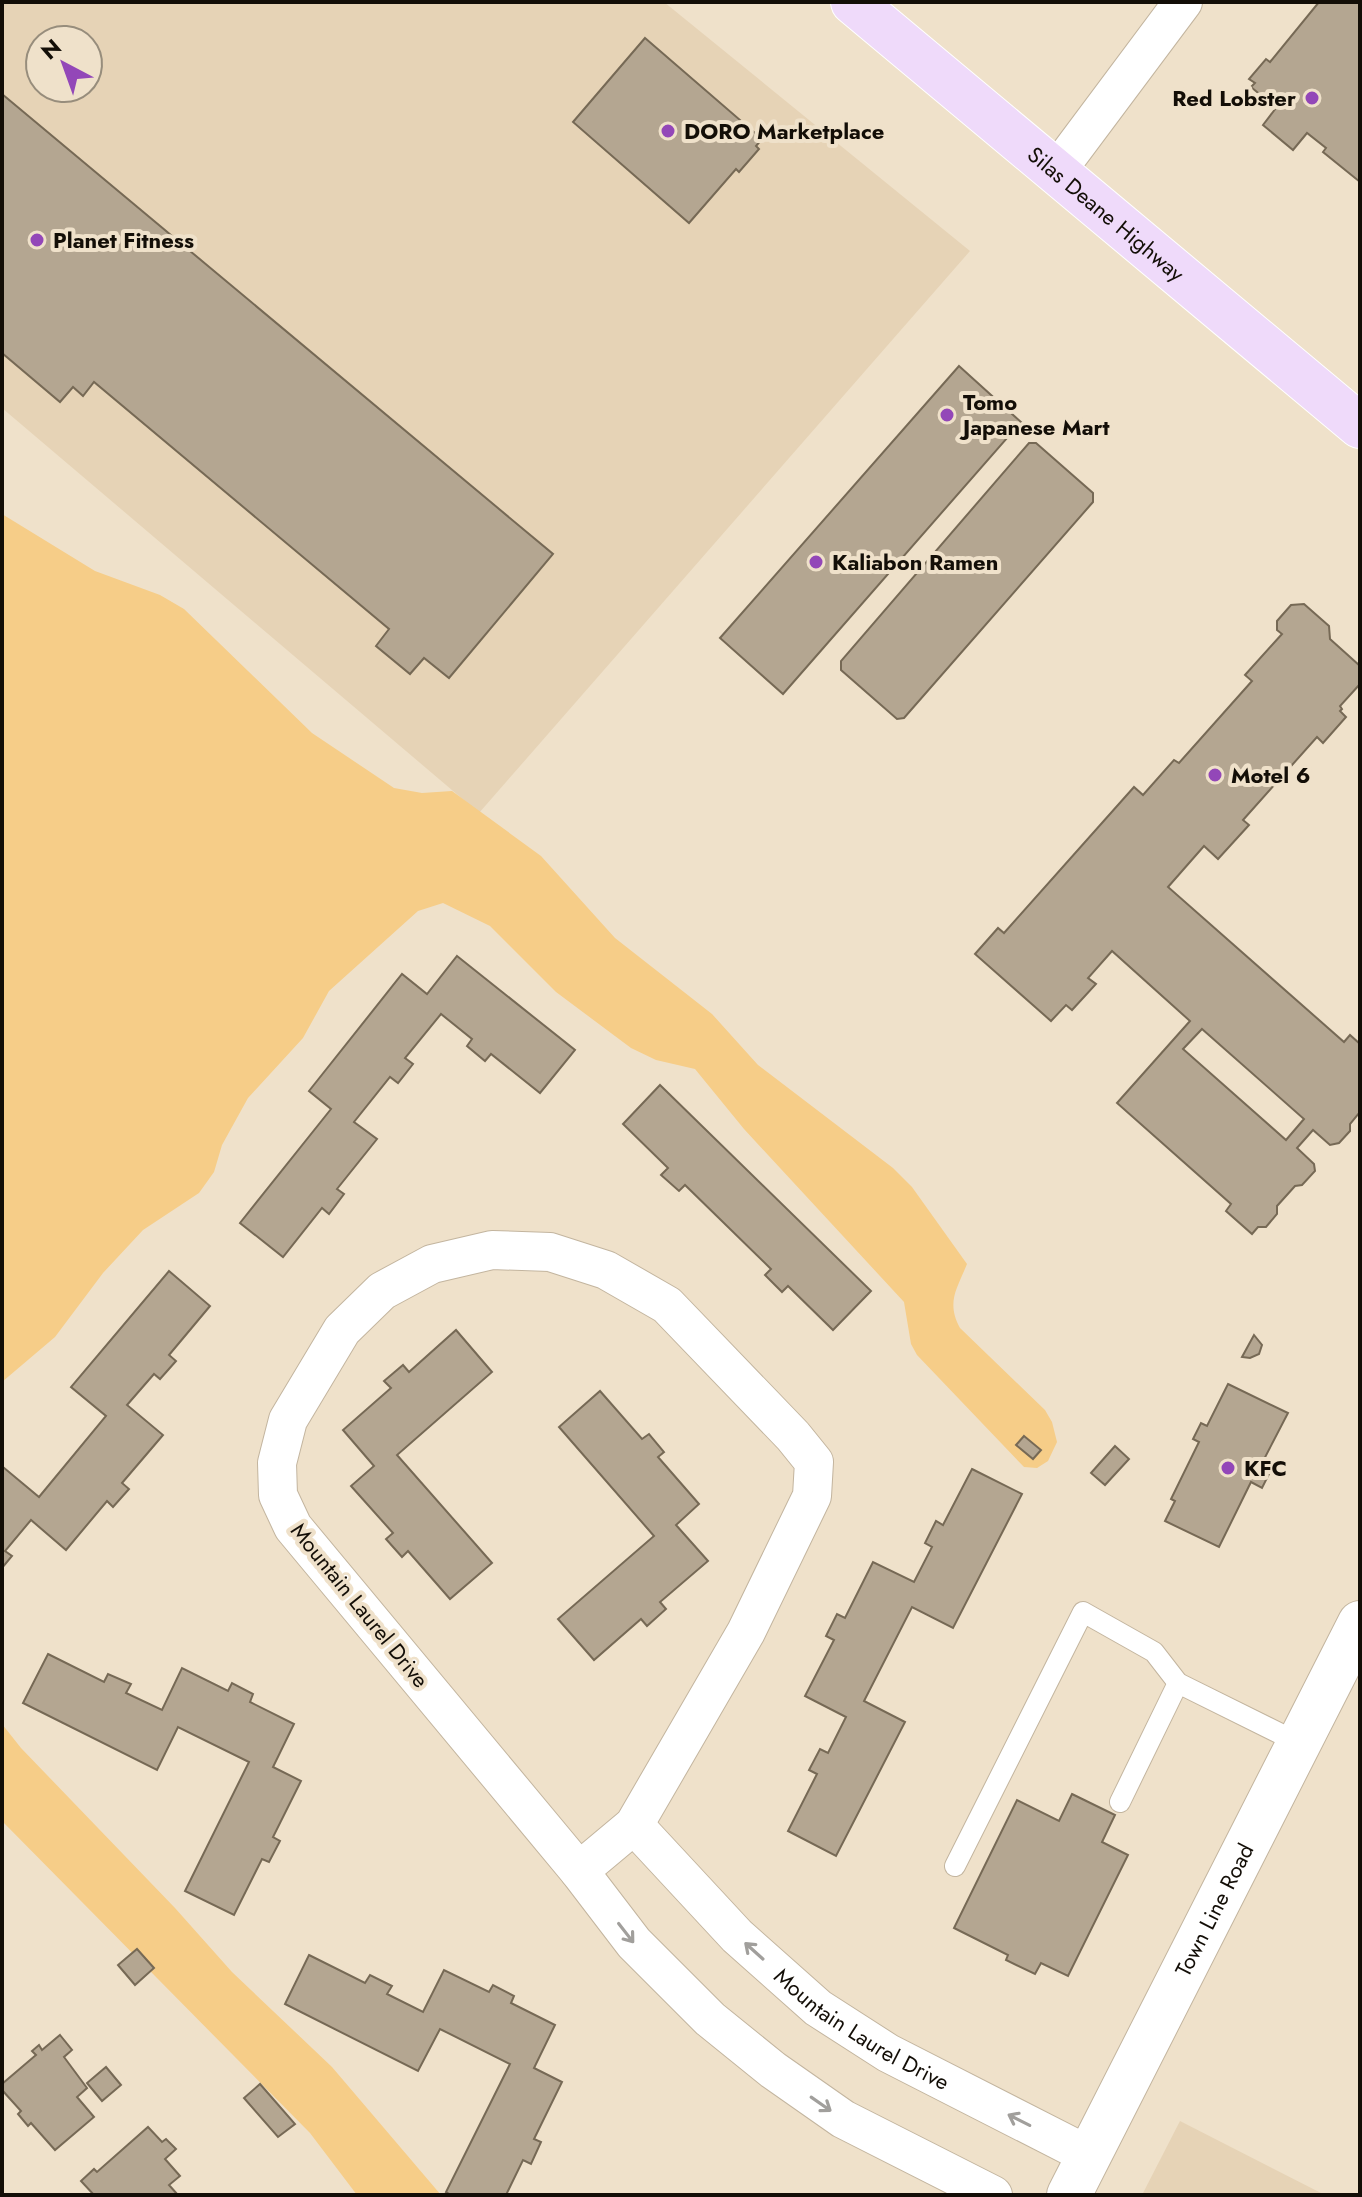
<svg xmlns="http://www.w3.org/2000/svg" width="1362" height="2197" viewBox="0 0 1362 2197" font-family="Jost,sans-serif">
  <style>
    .built { fill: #e6d3b6; fill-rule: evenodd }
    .green { fill: #f6cd88 }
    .building { fill: #b4a691; stroke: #766955; stroke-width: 2; fill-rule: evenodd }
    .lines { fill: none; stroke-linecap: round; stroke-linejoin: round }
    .lane-casing { stroke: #c3b59f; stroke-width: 22 }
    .street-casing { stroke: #c3b59f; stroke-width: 40 }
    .secondary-casing { stroke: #c3b59f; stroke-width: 46 }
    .primary-casing { stroke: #fff; stroke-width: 46 }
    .lane { stroke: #fff; stroke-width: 20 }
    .street { stroke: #fff; stroke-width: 38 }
    .secondary { stroke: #fff; stroke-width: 44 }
    .primary { stroke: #efdafa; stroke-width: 44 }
    .oneway { stroke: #a19f9c }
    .poi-dot { fill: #9347b8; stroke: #efe1ca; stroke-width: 3 }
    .labels { text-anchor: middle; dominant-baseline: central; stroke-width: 8; stroke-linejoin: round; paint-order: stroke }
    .poi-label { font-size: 22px; font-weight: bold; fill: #130e07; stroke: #efe1ca; text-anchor: start }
    .street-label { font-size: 22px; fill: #130e07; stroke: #efe1ca }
  </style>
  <rect width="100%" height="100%" fill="#efe1ca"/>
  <g class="built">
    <path d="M2,2H664L970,251L479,813L2,408ZM40,40H88V88H40Z"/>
    <path d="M1180,2121L1325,2195H1142Z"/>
  </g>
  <g class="green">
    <path d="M2,514L95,571L160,595L184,609L312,733L394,788L422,793L452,791L541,856L615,938L712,1014L758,1065L893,1168L912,1187L967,1264C957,1289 946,1302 960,1328L1045,1410L1052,1422L1057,1442L1048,1461L1037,1468L1024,1467L917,1355L911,1344L904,1302L744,1129L695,1069L656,1060L631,1048L556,992L490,926L443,903L418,911L329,991L303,1038L248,1098L222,1145L214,1172L199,1193L143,1230L103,1273L55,1337L2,1382Z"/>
    <path d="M2,1724L21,1748L175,1908L232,1972L332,2067L441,2195H357L310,2133L2,1821Z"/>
  </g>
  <g class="building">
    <path d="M1319,2H1360V182L1323,152L1326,148L1307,133L1293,150L1263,125L1276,108L1251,87L1255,83L1249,79L1266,59L1270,62Z"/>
    <path d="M645,38L762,139L756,146L759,149L739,172L736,169L689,223L573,122Z"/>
    <path d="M2,94L553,554L449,678L424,658L410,674L376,646L389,629L94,382L83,396L73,387L60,402L2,353Z"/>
    <path d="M959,366L1021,422L783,694L720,638Z"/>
    <path d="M1029,443H1036L1093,493V502L904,718L897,719L841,670V661Z"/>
    <path d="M1304,604L1329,626L1330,639L1360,666V684L1340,706L1342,709L1340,711L1346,717L1323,743L1317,737L1243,820L1249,825L1218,859L1204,846L1168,887L1344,1042L1350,1035L1360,1044V1112L1350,1124V1131L1339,1143L1330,1145L1313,1130L1297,1148L1314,1164L1315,1171L1302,1185L1295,1186L1277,1206V1214L1266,1227H1258L1252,1234L1226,1211L1231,1204L1117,1103L1190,1021L1112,951L1088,978L1096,984L1072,1010L1066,1005L1051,1021L975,954L998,928L1004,933L1134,787L1143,795L1174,760L1179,763L1252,681L1245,675L1282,634L1277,630V621L1291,605ZM1202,1029L1304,1119L1286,1140L1183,1049Z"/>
    <path d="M457,956L575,1050L540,1093L491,1054L485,1061L467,1046L472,1039L441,1014L405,1058L413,1064L398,1083L390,1077L354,1122L377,1139L337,1189L344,1194L329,1214L322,1208L283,1257L240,1223L331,1109L309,1091L402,974L427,994Z"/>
    <path d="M660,1085L871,1291L833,1330L788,1286L782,1292L765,1275L771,1269L685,1185L679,1191L661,1175L668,1168L623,1124Z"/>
    <path d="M169,1271L210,1306L169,1355L176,1361L160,1379L154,1374L127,1405L163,1435L122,1483L129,1489L113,1507L107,1501L66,1550L31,1520L5,1551L12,1556L2,1568V1469L3,1467L39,1497L106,1416L71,1387Z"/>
    <path d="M456,1330L492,1372L397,1455L492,1563L450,1599L408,1551L402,1557L386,1539L393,1533L351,1486L374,1466L343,1430L391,1388L384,1381L403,1365L409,1372Z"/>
    <path d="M1254,1335L1262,1345L1259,1354L1250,1358L1242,1357Z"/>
    <path d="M1228,1384L1288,1413L1261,1465L1271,1470L1262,1488L1251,1482L1219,1547L1165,1521L1175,1501L1171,1499L1199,1442L1193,1439L1201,1423L1207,1426Z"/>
    <path d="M600,1391L642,1439L649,1434L664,1452L658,1457L699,1504L676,1525L708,1561L660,1602L666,1609L647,1626L641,1619L594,1660L558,1619L654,1536L559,1427Z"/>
    <path d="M1024,1436L1041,1450L1033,1459L1016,1445Z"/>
    <path d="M1115,1446L1129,1459L1105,1485L1091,1473Z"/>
    <path d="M972,1469L1022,1494L953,1628L912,1607L864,1701L905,1722L836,1856L788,1831L817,1774L809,1770L820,1749L828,1753L846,1717L805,1696L834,1640L826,1636L837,1614L845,1618L873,1562L914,1582L932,1547L925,1543L936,1521L943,1525Z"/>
    <path d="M48,1654L104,1682L108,1674L131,1684L126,1693L162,1710L182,1668L228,1691L232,1683L253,1694L250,1702L294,1724L273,1767L301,1781L273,1837L280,1841L269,1862L262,1859L234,1915L185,1891L249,1762L178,1727L157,1770L23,1703Z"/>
    <path d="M1072,1794L1115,1815L1102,1842L1128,1855L1068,1976L1041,1963L1035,1974L1006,1960L1008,1955L954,1928L1017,1800L1059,1821Z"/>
    <path d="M137,1949L154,1968L135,1985L118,1965Z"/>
    <path d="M309,1955L365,1983L370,1975L392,1986L387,1994L423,2012L444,1970L489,1992L493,1985L514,1996L511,2003L555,2025L534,2068L562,2082L534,2139L541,2142L531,2164L523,2160L506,2195H451L446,2192L510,2064L440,2029L418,2071L285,2004Z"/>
    <path d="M60,2035L72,2050L64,2057L87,2088L77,2097L94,2117L55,2150L31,2123L28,2126L18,2114L21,2111L2,2090V2084L36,2055L32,2051L39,2045L42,2050Z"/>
    <path d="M106,2067L121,2085L102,2101L87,2083Z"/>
    <path d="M260,2084L295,2124L278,2137L244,2098Z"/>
    <path d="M148,2127L162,2142L166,2139L176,2149L165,2159L180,2176L169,2185L178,2195H94L81,2181L94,2169L97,2172Z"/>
  </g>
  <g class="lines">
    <defs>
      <g id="lane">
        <path d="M1120,1802L1178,1683"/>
        <path d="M955,1866L1083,1612L1154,1652L1178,1683L1297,1742"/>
      </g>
      <g id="street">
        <path d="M1056,172L1183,2"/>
        <path d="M492,1250L550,1252L606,1270L667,1305L793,1436L814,1462L812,1496L746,1632L634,1825L579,1871L293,1527L278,1495L277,1463L288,1420L342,1330L382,1291L432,1264Z"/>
        <path id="s1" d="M634,1825L737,1936L818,2008L888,2053L1088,2155"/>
        <path d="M579,1871L634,1943L710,2019L773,2070L843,2119L993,2195"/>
      </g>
      <g id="secondary">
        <path id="s2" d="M1069,2195L1360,1623"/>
      </g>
      <g id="primary">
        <path id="s3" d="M853,2L1360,426"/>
      </g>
    </defs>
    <use href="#lane" class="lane-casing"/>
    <use href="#street" class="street-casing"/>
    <use href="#secondary" class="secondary-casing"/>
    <use href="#primary" class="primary-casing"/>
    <use href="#lane" class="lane"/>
    <use href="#street" class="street"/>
    <use href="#secondary" class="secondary"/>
    <use href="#primary" class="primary"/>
  </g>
  <defs><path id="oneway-shaft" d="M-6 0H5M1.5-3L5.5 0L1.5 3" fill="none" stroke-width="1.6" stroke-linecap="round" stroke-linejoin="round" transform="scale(2)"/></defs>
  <g class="oneway">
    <use href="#oneway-shaft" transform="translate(626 1933) rotate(52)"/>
    <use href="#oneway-shaft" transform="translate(754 1951) rotate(-138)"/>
    <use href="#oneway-shaft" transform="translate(821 2104) rotate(35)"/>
    <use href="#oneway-shaft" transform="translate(1019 2120) rotate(-153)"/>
  </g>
  <g class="poi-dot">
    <circle cx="1312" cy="98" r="8"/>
    <circle cx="668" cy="131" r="8"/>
    <circle cx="37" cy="240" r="8"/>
    <circle cx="947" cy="415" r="8"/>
    <circle cx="816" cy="562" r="8"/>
    <circle cx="1215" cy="775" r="8"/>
    <circle cx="1228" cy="1468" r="8"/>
  </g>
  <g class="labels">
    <g class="poi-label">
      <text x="1296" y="98" text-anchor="end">Red Lobster</text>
      <text x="684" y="131">DORO Marketplace</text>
      <text x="53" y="240">Planet Fitness</text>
      <text x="963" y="402">Tomo<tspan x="963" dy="25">Japanese Mart</tspan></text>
      <text x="832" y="562">Kaliabon Ramen</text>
      <text x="1231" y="775">Motel 6</text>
      <text x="1244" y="1468">KFC</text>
    </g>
    <g class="street-label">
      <text stroke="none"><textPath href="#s3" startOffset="330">Silas Deane Highway</textPath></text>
      <text transform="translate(360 1605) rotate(51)">Mountain Laurel Drive</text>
      <text stroke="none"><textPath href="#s2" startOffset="320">Town Line Road</textPath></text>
      <text stroke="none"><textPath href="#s1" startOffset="308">Mountain Laurel Drive</textPath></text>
    </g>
  </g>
  <rect width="1362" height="2197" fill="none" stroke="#130e07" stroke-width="8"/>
  <g transform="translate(64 64) rotate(319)"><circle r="38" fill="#efe1ca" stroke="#978d7c" stroke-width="2"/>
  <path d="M0-6L14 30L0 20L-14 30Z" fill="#9347b8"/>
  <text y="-12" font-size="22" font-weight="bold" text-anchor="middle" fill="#130e07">N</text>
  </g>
</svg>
